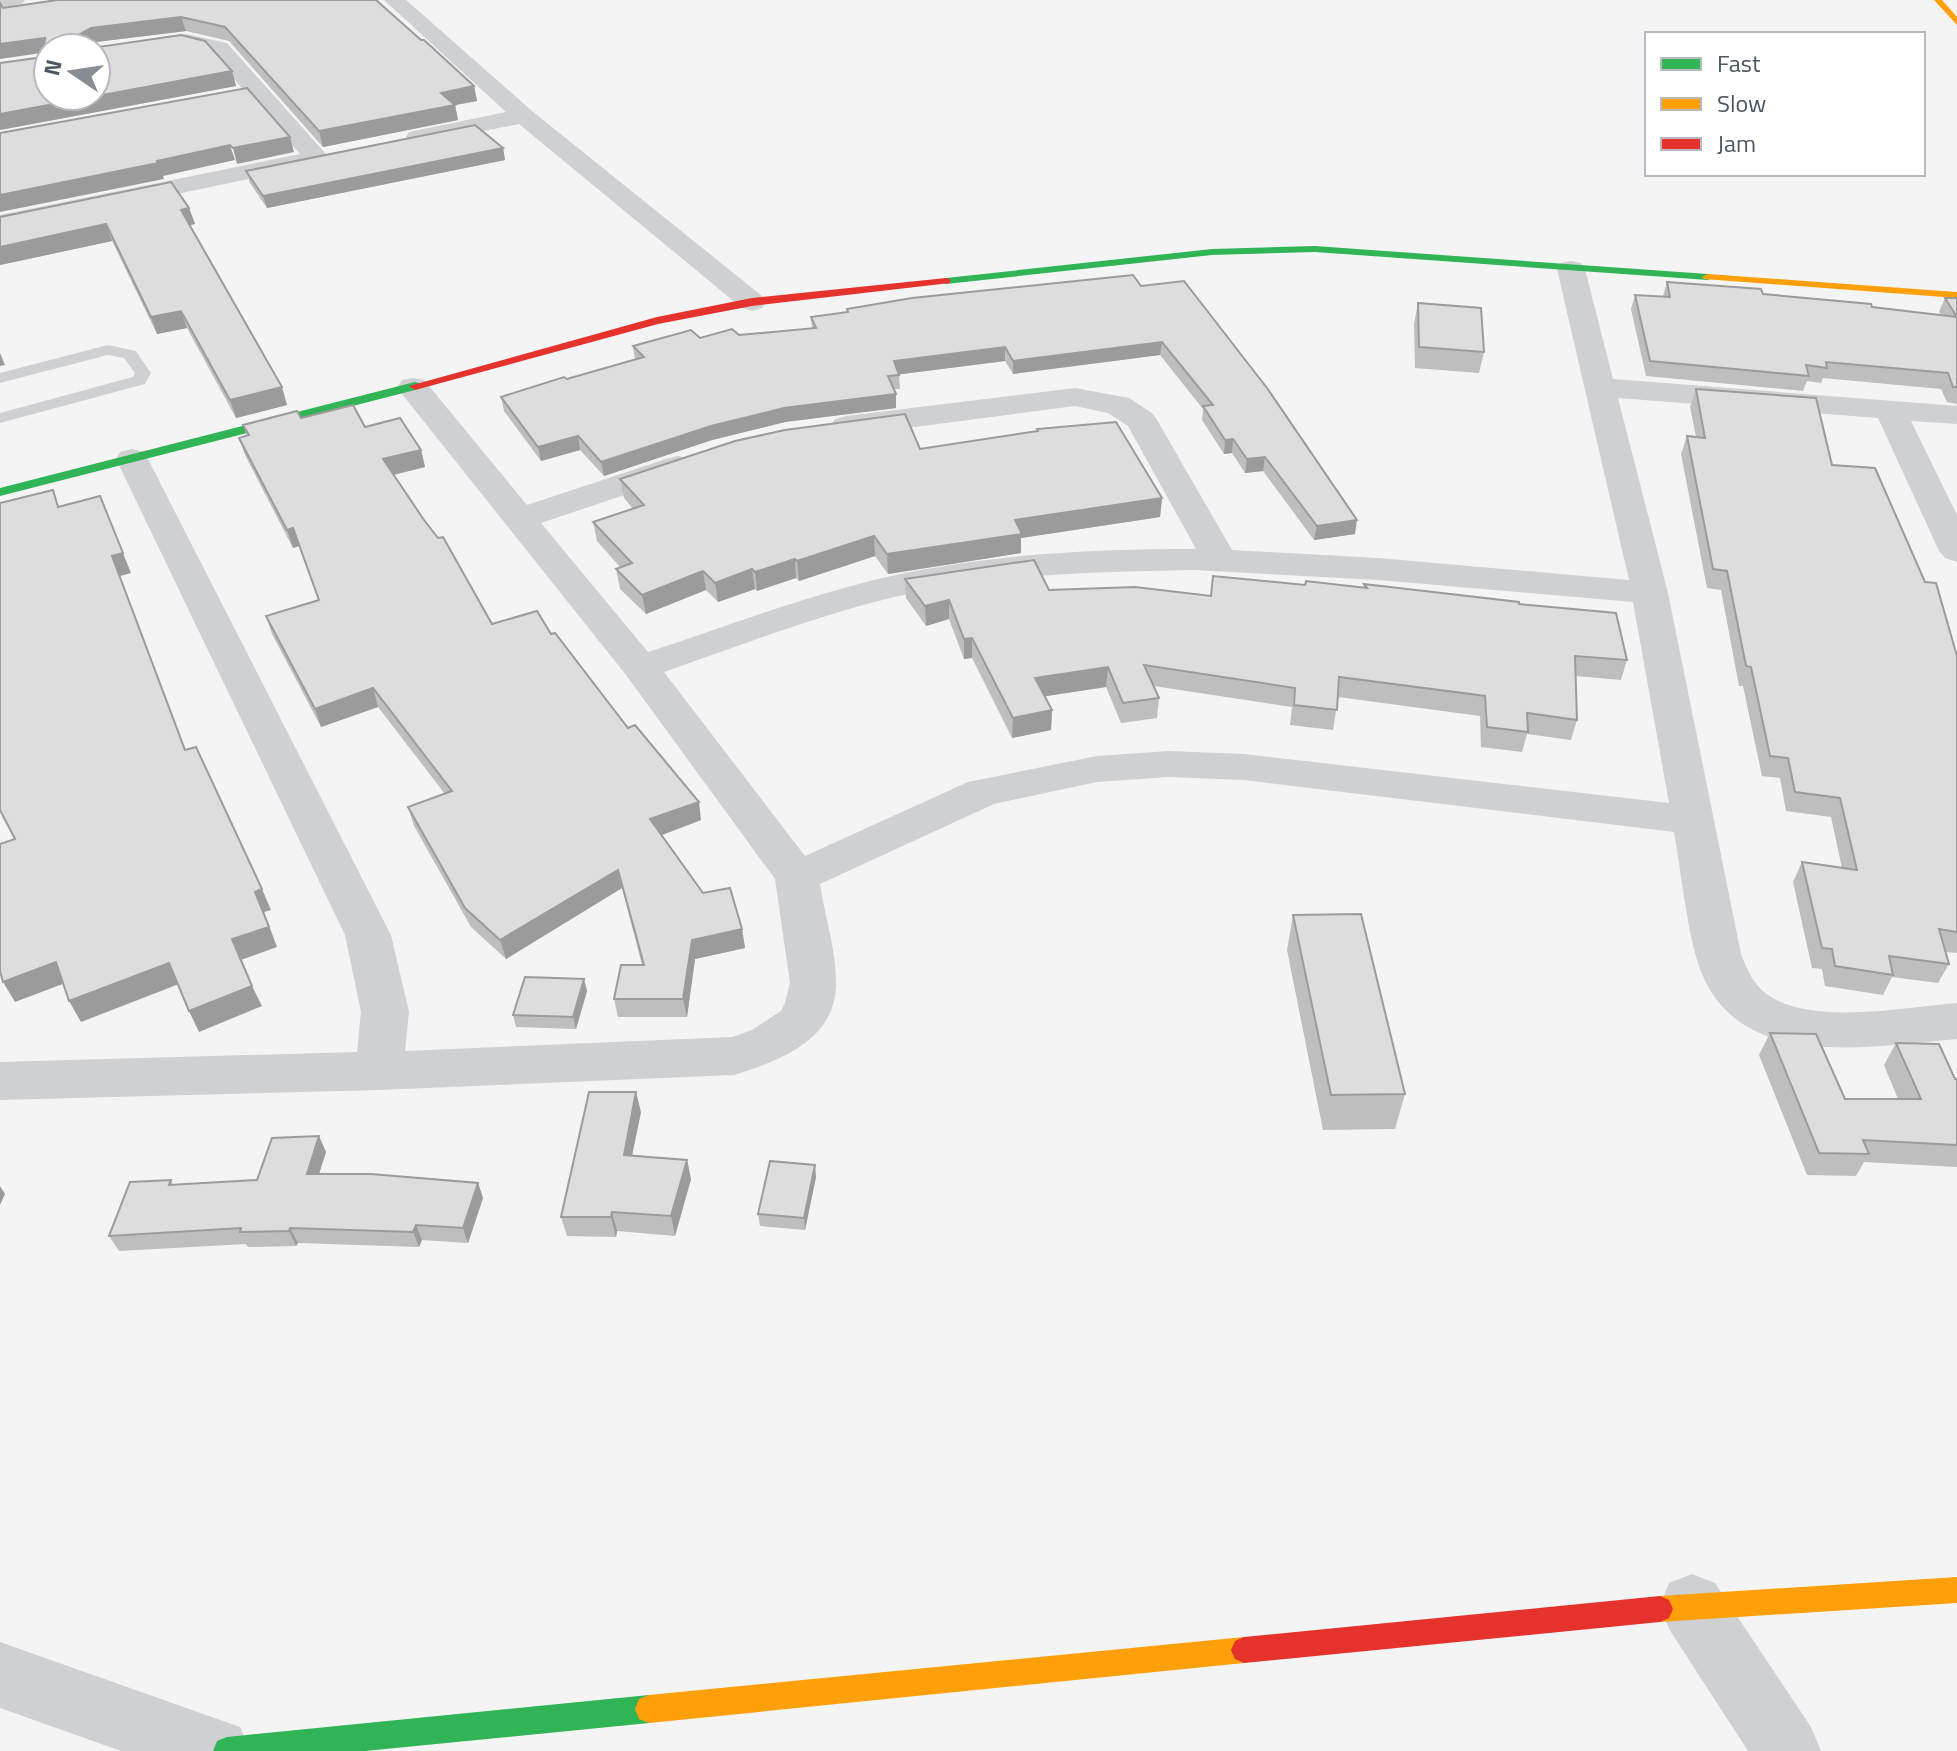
<svg xmlns="http://www.w3.org/2000/svg" width="1957" height="1751" viewBox="0 0 1957 1751" font-family="'Titillium Web',sans-serif">
  <style>
    .lines { fill: none; stroke-linecap: round; stroke-linejoin: round }
    .lane { fill: #ced0d2; fill-rule: evenodd }
    .street { fill: #ced0d2; fill-rule: evenodd }
    .fast { fill: #30b455; fill-rule: evenodd }
    .slow { fill: #ff9f0a; fill-rule: evenodd }
    .jam { fill: #e5322d; fill-rule: evenodd }
    .wall { fill: #bebebf }
    .shaded-wall { fill: #9b9b9b }
    .building { fill: #ddddde; stroke: #9b9b9b; stroke-width: 2; fill-rule: evenodd }
  </style>
  <rect width="100%" height="100%" fill="#f4f4f4"/>
  <g class="lines">
    <path class="lane" d="M108,345L136,351L151,373L145,384L0,423V413L133,377L135,373L124,358L108,355L0,383V373Z"/>
    <g class="street">
      <path d="M0,0H25L22,4L0,8Z"/>
      <path d="M384,0H406L532,111L762,296L766,302L762,308L752,311L742,308L519,124L418,144L409,142L406,137L409,132L506,112Z"/>
      <path d="M186,34L227,43L325,153L328,158L325,163L0,231V215L300,154L211,53L186,46L96,59V48H88Z"/>
      <path d="M1571,261L1581,263L1585,269L1613,379L1957,406V424L1911,421L1957,515V562L1945,558L1939,551L1878,418L1618,398L1668,593L1741,954C1747,969 1753,985 1768,995C1812,1026 1905,1007 1957,1003V1039C1863,1047 1726,1075 1695,953C1685,914 1681,872 1674,832L1244,780L1169,777L1097,782L994,804L820,884C825,916 836,951 836,982C837,1040 779,1061 734,1075L379,1090L0,1100V1062L357,1052L361,1012L345,935L116,459L120,452L132,449L144,452L148,459L391,935L409,1012L405,1051L732,1037L752,1030L781,1011L785,1003L790,983L775,879L626,675L402,394L398,387L402,380L413,378L424,380L527,505L666,459L678,456L690,459L694,466L690,473L541,523L648,652C727,626 805,596 887,577C988,554 1093,549 1196,549L1128,426L1108,413L1075,406L846,436L835,433L830,426L835,419L846,416L1075,388L1129,398L1152,413L1157,420L1232,550L1378,558L1629,580L1557,269L1561,263ZM1194,570L1378,580L1633,602L1669,803L1244,754L1169,751L1097,756L968,782L805,856L664,672C739,646 813,617 890,598C990,574 1092,572 1194,570Z"/>
      <path d="M1692,1574L1715,1583L1811,1727L1821,1751H1748L1669,1629L1660,1606L1669,1583Z"/>
      <path d="M0,1642L240,1727L250,1751H121L0,1708Z"/>
    </g>
    <g class="fast">
      <path d="M1315,246L1708,274L1714,277L1708,280L1315,252L1212,255L946,284L940,281L946,278L1212,249Z"/>
      <path d="M415,382L419,383V389L0,496V488Z"/>
      <path d="M649,1695L659,1699L663,1709L659,1719L649,1723L365,1751H213L217,1741L227,1737Z"/>
    </g>
    <g class="slow">
      <path d="M1934,0H1942L1957,17V25Z"/>
      <path d="M1708,274L1957,292V298L1704,279L1702,277Z"/>
      <path d="M1957,1577V1603L1660,1622L1651,1618L1647,1609L1651,1600L1660,1596Z"/>
      <path d="M1244,1637L1253,1641L1257,1650L1253,1659L1244,1663L649,1723L639,1719L635,1709L639,1699L649,1695Z"/>
    </g>
    <g class="jam">
      <path d="M946,278L950,279V283L752,306L658,324L415,390L409,386L657,317L752,298Z"/>
      <path d="M1660,1596L1669,1600L1673,1609L1669,1618L1660,1622L1244,1663L1235,1659L1231,1650L1235,1641L1244,1637Z"/>
    </g>
  </g>
  <g class="wall">
    <path d="M57,0L421,40L474,86L477,101L455,105L458,120L323,147L229,41L186,31L96,42L91,45L92,48L232,71L236,86L0,130V63L43,57L44,53L3,8Z"/>
    <path d="M503,148L505,160L267,208L250,183L246,171Z"/>
    <path d="M189,208L195,224L189,225L287,405L236,418L187,328L157,334L112,241L0,265V217Z"/>
    <path d="M1667,282L1941,315L1939,312L1945,298H1957V404L1947,402L1941,389L1823,378L1821,383L1807,381L1803,391L1646,376L1631,309L1635,295L1663,296Z"/>
    <path d="M1141,286L1355,534L1314,540L1263,471L1245,473L1232,453L1224,454L1202,420L1203,409L1160,355L1013,374L1005,361L899,374L900,389H894L896,394V408L785,422L712,440L604,476L580,450L541,461L504,411L501,397L635,359L633,346L700,338L812,328L811,317L847,312V309Z"/>
    <path d="M1418,303L1484,352L1479,373L1415,368L1414,324Z"/>
    <path d="M1696,389L1832,465L1957,656V953L1946,952L1949,964L1938,983L1892,977L1883,995L1825,986L1822,969L1812,968L1793,882L1802,862L1842,868L1831,817L1786,811L1780,778L1762,776L1743,686H1739L1721,590L1707,588L1681,454L1687,436L1696,437L1690,407Z"/>
    <path d="M301,418L365,427L421,450L425,467L394,475L492,624L551,634L701,820L662,835L703,893L742,929L745,948L695,959L687,1017H618L614,999L642,965L622,888L506,959L471,927L414,826L408,807L445,794L378,707L321,727L272,634L266,616L318,600L299,546L293,548L245,455L239,438L247,436L243,425Z"/>
    <path d="M1037,429L1162,498L1160,517L1021,538V553L888,574L875,556L799,581L796,578L757,591L755,589L718,602L706,590L646,614L620,589L616,569L621,568L597,541L593,522L633,509L624,498L620,479L920,449L1037,431Z"/>
    <path d="M905,579L1049,590L1211,596L1305,585L1363,587L1364,584L1519,604L1627,660L1621,680L1576,676L1577,720L1571,740L1527,734L1522,752L1481,747L1480,716L1338,697L1333,730L1290,725L1292,707L1154,686L1159,698L1157,718L1121,723L1106,687L1045,696L1052,710L1051,730L1012,738L972,658L964,659L949,619L926,626L906,598Z"/>
    <path d="M1293,915L1405,1094L1395,1129L1323,1130L1287,950Z"/>
    <path d="M587,991L576,1029L516,1027L513,1015Z"/>
    <path d="M1770,1033L1845,1099H1898L1884,1065L1896,1043L1955,1079H1957V1167L1864,1162L1856,1176L1807,1175L1759,1055Z"/>
    <path d="M641,1112L632,1155L687,1160L691,1179L675,1236L617,1231L616,1237L567,1236L561,1217Z"/>
    <path d="M326,1152L319,1174L478,1183L483,1198L468,1243L422,1240L419,1247L298,1243L296,1246L248,1247L246,1244L119,1251L109,1236L171,1180L173,1185L257,1180Z"/>
    <path d="M816,1177L805,1230L760,1226L758,1214Z"/>
  </g>
  <g class="shaded-wall">
    <path d="M181,17L186,31L96,42L91,45L80,34L91,28Z"/>
    <path d="M45,38L48,52L0,59V44Z"/>
    <path d="M232,71L236,86L0,130V114Z"/>
    <path d="M474,86L477,101L455,105L458,120L323,147L319,131L441,93Z"/>
    <path d="M290,137L294,152L237,164L233,148Z"/>
    <path d="M230,145L235,160L163,176L164,179L0,212V195Z"/>
    <path d="M503,148L505,160L267,208L263,196Z"/>
    <path d="M189,208L195,224L186,226L181,210Z"/>
    <path d="M106,224L112,241L0,265V247Z"/>
    <path d="M181,311L187,328L157,334L151,317Z"/>
    <path d="M1162,342L1160,355L1013,374V361Z"/>
    <path d="M1005,347V361L895,375L894,361Z"/>
    <path d="M0,353L5,365L0,366Z"/>
    <path d="M282,387L287,405L236,418L230,400Z"/>
    <path d="M896,394V408L785,422L712,440L604,476L601,462L711,426L784,408Z"/>
    <path d="M578,436L580,450L541,461L538,447Z"/>
    <path d="M1233,439L1232,453L1224,454L1225,440Z"/>
    <path d="M421,450L425,467L388,476L383,459Z"/>
    <path d="M1265,457L1263,471L1245,473L1247,459Z"/>
    <path d="M100,496L131,573L120,576L194,771L112,556Z"/>
    <path d="M1162,498L1160,517L1021,538V553L888,574L887,554L1015,520Z"/>
    <path d="M1357,520L1355,534L1314,540L1317,526Z"/>
    <path d="M293,528L299,546L293,548L287,530Z"/>
    <path d="M874,536L875,556L799,581L797,561Z"/>
    <path d="M795,559L796,578L757,591L755,572Z"/>
    <path d="M752,569L755,589L718,602L715,583Z"/>
    <path d="M703,571L706,590L646,614L642,595Z"/>
    <path d="M949,600V619L926,626L925,606Z"/>
    <path d="M972,638V658L964,659V639Z"/>
    <path d="M1108,667L1106,687L1034,698L1035,678Z"/>
    <path d="M373,688L378,707L321,727L315,709Z"/>
    <path d="M1052,710L1051,730L1012,738L1013,718Z"/>
    <path d="M699,802L701,820L654,838L650,819Z"/>
    <path d="M618,870L622,888L506,959L500,940Z"/>
    <path d="M262,889L271,910L264,912L277,947L241,960L232,939L255,892Z"/>
    <path d="M742,929L745,948L695,959L687,1017L683,999L692,940Z"/>
    <path d="M56,962L68,982L15,1002L3,982Z"/>
    <path d="M169,963L179,984L81,1022L69,1001Z"/>
    <path d="M584,979L587,991L576,1029L573,1017Z"/>
    <path d="M252,986L262,1006L199,1032L189,1011Z"/>
    <path d="M636,1092L641,1112L628,1175L624,1155Z"/>
    <path d="M319,1136L326,1152L314,1189L307,1174Z"/>
    <path d="M687,1160L691,1179L675,1236L671,1216Z"/>
    <path d="M815,1165L816,1177L805,1230L804,1218Z"/>
    <path d="M478,1183L483,1198L468,1243L463,1228Z"/>
    <path d="M0,1186L5,1194L0,1205Z"/>
    <path d="M612,1212L617,1231L616,1237L611,1217Z"/>
    <path d="M416,1225L422,1240L419,1247L413,1232Z"/>
    <path d="M290,1228L298,1243L296,1246L289,1231Z"/>
  </g>
  <g class="building">
    <path d="M57,0H376L421,40H424L474,86L441,93L455,105L319,131L225,27L181,17L91,28L80,34L88,37L92,48L181,35L205,41L232,71L0,114V63L43,57L45,38L0,44V3L3,8ZM48,48H96V96H48Z"/>
    <path d="M247,88L290,137L233,148L230,145L157,161L158,163L0,195V133Z"/>
    <path d="M475,125L503,148L263,196L246,171Z"/>
    <path d="M171,182L189,208L181,210L282,387L230,400L181,311L151,317L106,224L0,247V217Z"/>
    <path d="M1133,275L1141,286L1184,281L1267,388L1357,520L1317,526L1265,457L1247,459L1233,439L1225,440L1203,406L1213,405L1162,342L1013,361L1005,347L894,361L899,375L888,376L896,394L784,408L711,426L601,462L578,436L538,447L501,397L564,377L567,379L644,357L633,346L691,330L700,338L732,329L739,335L816,328L811,317L848,312L847,309L912,298Z"/>
    <path d="M1667,282L1761,289L1763,294L1871,304L1872,307L1957,317L1945,298H1957V387H1953L1948,373L1826,362L1827,368L1806,365L1809,376L1650,361L1635,295L1670,297Z"/>
    <path d="M1418,303L1481,308L1484,352L1419,347Z"/>
    <path d="M1696,389L1816,398L1832,465L1875,468L1925,582L1936,583L1957,656V932L1939,929L1949,964L1889,956L1893,975L1835,966L1832,949L1822,948L1802,862L1857,870L1840,798L1795,792L1788,758L1770,756L1751,667L1746,666L1727,571L1713,569L1687,436L1705,438Z"/>
    <path d="M353,405L365,427L400,418L421,450L383,459L424,520L438,538L443,537L492,624L537,611L551,634L555,633L628,728L635,725L699,802L650,819L703,893L730,888L742,929L692,940L683,999H614L621,965H644L618,870L500,940L465,908L408,807L452,791L373,688L315,709L266,616L319,600L293,528L287,530L239,438L249,435L243,425L297,411L301,418Z"/>
    <path d="M905,414L920,449L1038,431L1037,429L1116,422L1162,498L1015,520L1022,534L887,554L874,536L797,561L795,559L755,572L752,569L715,583L703,571L642,595L616,569L632,563L593,522L644,505L620,479L735,441L785,430Z"/>
    <path d="M53,490L58,507L100,496L123,553L112,556L185,750L196,747L262,889L255,892L269,927L232,939L252,986L189,1011L169,963L69,1001L56,962L3,982L0,971V844L15,839L0,810V503Z"/>
    <path d="M1034,560L1049,590L1135,587L1211,596L1213,576L1305,585L1306,581L1367,588L1364,584L1519,602V604L1616,613L1627,660L1575,656L1577,720L1527,713L1528,732L1487,727L1485,696L1339,677L1337,710L1294,705L1295,688L1144,665L1159,698L1123,703L1108,667L1035,678L1052,710L1013,718L972,638L964,639L949,600L925,606L905,579Z"/>
    <path d="M1361,914L1405,1094L1331,1095L1293,915Z"/>
    <path d="M525,977L584,979L573,1017L513,1015Z"/>
    <path d="M1770,1033L1816,1034L1845,1099H1921L1896,1043L1939,1044L1955,1079H1957V1145L1863,1140L1869,1154L1819,1153Z"/>
    <path d="M589,1092H636L624,1155L687,1160L671,1216L612,1212L611,1217H561Z"/>
    <path d="M319,1136L307,1174H371L478,1183L463,1228L416,1225L413,1232L290,1228L289,1231L240,1232L241,1228L109,1236L130,1182L171,1180L169,1185L257,1180L272,1138Z"/>
    <path d="M770,1161L815,1165L804,1218L758,1214Z"/>
  </g>
  <rect x="1645" y="32" width="280" height="144" fill="#ffffff" stroke="#b7bbc0" stroke-width="2"/>
  <rect x="1661" y="58" width="40" height="12" fill="#30b455" stroke="#b7bbc0" stroke-width="2"/>
  <text x="1717" y="72" font-size="24" fill="#4a5661">Fast</text>
  <rect x="1661" y="98" width="40" height="12" fill="#ff9f0a" stroke="#b7bbc0" stroke-width="2"/>
  <text x="1717" y="112" font-size="24" fill="#4a5661">Slow</text>
  <rect x="1661" y="138" width="40" height="12" fill="#e5322d" stroke="#b7bbc0" stroke-width="2"/>
  <text x="1717" y="152" font-size="24" fill="#4a5661">Jam</text>
  <g transform="translate(72 72) rotate(283)"><circle r="38" fill="#ffffff" stroke="#b7bbc0" stroke-width="2"/>
  <path d="M0-6L14 30L0 20L-14 30Z" fill="#868d94"/>
  <text y="-12" font-size="22" font-weight="bold" text-anchor="middle" fill="#4a5661">N</text>
  </g>
</svg>
